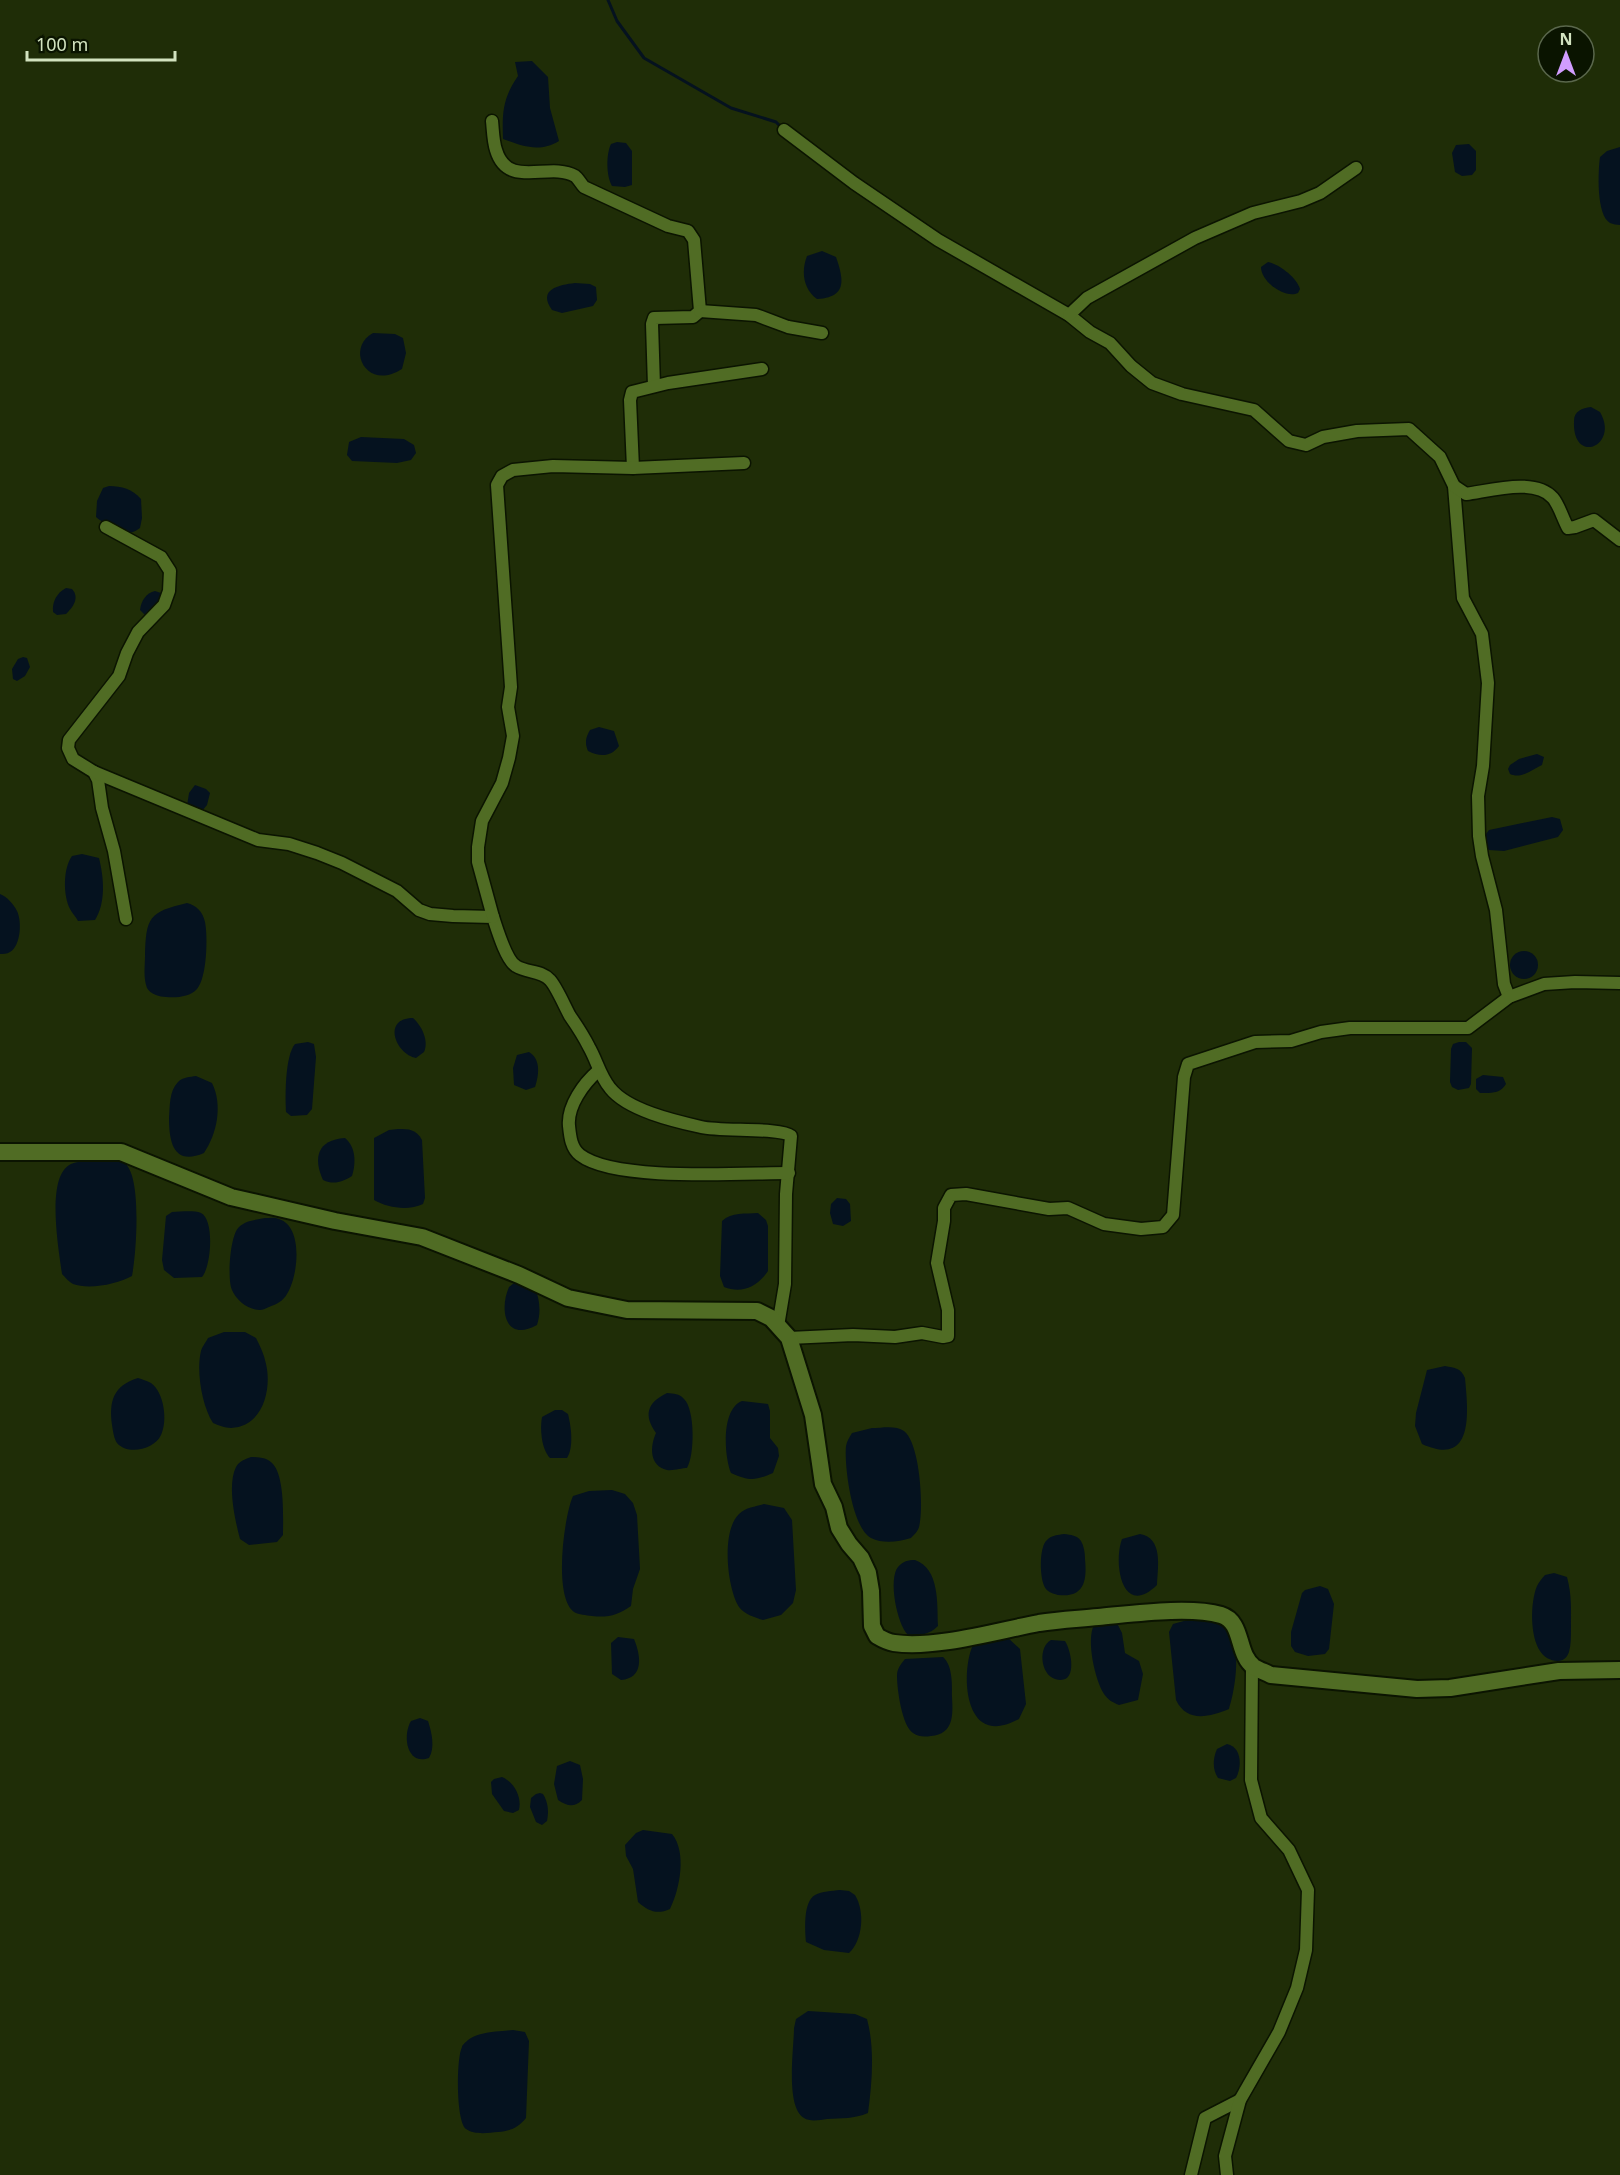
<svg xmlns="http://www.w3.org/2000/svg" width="1620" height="2175" viewBox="0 0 1620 2175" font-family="'Noto Sans',sans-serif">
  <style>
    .water { fill: #05121f }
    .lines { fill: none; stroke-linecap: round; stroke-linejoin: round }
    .stream { stroke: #05121f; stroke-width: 3 }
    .street-casing { stroke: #0b1401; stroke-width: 15 }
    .secondary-casing { stroke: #0b1401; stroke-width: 20 }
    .street { stroke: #506c24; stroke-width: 12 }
    .secondary { stroke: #506c24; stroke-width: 16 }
  </style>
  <rect width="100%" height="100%" fill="#1f2d07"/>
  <g class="water">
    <path d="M532,61L548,77L550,108L559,141C539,153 522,146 503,139C502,112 503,98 518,76L515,62Z"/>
    <path d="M617,142L626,143L632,151V185L625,187L612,186C606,176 606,154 611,144Z"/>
    <path d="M1469,144L1476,151V170L1472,175L1462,176L1455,172L1452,153L1456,145Z"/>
    <path d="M1620,147V225C1617,225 1613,224 1610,223C1596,215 1598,171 1600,157L1607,151Z"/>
    <path d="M822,251L836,257C844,280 847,297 817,299C803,289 801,271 807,256Z"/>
    <path d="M1268,262C1280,265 1296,277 1300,289L1298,293C1285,299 1261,282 1261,267Z"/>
    <path d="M575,283L590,284L596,287L597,300L593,306L562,313L552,310C537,289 559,285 575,283Z"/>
    <path d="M373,333L395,334L403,338L406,353L402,369C366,392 345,348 373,333Z"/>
    <path d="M1591,407L1600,412C1620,446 1572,466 1574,421C1574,411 1582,408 1591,407Z"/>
    <path d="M361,437L404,439L414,445L416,453L411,460L397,463L352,461L347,455L349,442Z"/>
    <path d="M109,486C122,486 132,489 141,499L142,518L140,528C137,530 134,532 130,533C120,533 103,523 96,517L97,501L103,488Z"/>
    <path d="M66,588L72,589C80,598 73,607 66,614L57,615L53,612C52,601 57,593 66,588Z"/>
    <path d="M155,591L161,593L163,597L152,613L145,615L140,610C141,601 146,593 155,591Z"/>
    <path d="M23,657L27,658L30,667L25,676L17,681L13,679L12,669L18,659Z"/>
    <path d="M599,727L614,731L619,746C611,757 600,757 588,751C585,744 585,738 590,730Z"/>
    <path d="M1537,754L1544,757L1542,765C1532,770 1521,779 1510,774L1508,769L1510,765L1519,759Z"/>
    <path d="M195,785L206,789L210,793L207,805L202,811L187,806L189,793Z"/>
    <path d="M1552,817L1560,819L1563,830L1558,837L1504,851L1489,850L1484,845L1483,838L1489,830Z"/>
    <path d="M82,854L99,858C104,878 106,903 95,920L78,921C76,917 72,913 70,909C63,895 63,868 72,856Z"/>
    <path d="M0,894C7,897 13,903 17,911C22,921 21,946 10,952C7,954 3,954 0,954Z"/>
    <path d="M187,903C196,905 203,912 205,922C208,936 207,978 197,989C190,997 176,998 166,997C160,997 150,994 147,988C143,978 145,965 145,956C146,917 149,912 187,903Z"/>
    <circle cx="1524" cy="965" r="14"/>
    <path d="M413,1018C422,1026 429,1041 424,1052L416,1058C395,1054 382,1018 413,1018Z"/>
    <path d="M308,1042L314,1044L316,1057L312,1109L307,1115L291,1116L286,1112C285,1096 285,1056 295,1044Z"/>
    <path d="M1459,1042H1466L1472,1048L1471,1084L1469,1088L1458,1090L1452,1087L1450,1082L1451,1049L1453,1044Z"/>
    <path d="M529,1052C541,1059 539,1075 535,1087L526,1090L514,1085L513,1068L517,1055Z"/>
    <path d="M1483,1075L1503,1077L1506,1084C1500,1094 1491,1093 1480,1093L1476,1089V1079Z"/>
    <path d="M196,1076L212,1083C223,1105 217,1134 204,1153C174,1166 169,1143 169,1118C170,1106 169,1091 178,1082C183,1077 190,1077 196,1076Z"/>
    <path d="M398,1129C409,1129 416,1129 422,1140L425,1198L423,1204C408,1211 388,1208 374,1200V1138L389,1130Z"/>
    <path d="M345,1138C356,1147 356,1163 352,1176C342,1182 334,1185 323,1180C313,1158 317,1140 345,1138Z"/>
    <path d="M95,1160C104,1160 115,1158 123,1162C143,1172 136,1256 132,1276C118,1284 89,1290 73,1284C69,1282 65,1277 62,1274C59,1250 45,1176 71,1164C78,1161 88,1161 95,1160Z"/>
    <path d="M837,1198L846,1199L850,1204L851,1221L843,1226L833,1224L830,1213L831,1204Z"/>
    <path d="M172,1212C180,1212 193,1210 201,1213C215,1220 211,1267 202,1277L174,1278L164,1270L162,1260L166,1216Z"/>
    <path d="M758,1213L766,1220L768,1226V1271C757,1287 742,1294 724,1287L720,1276L722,1221C732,1212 745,1214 758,1213Z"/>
    <path d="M265,1218C269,1218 275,1217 279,1219C304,1227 298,1277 287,1294C283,1301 277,1304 269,1307C266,1308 263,1310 260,1310C248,1310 236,1300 232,1290C227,1279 230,1235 239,1227C246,1220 256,1220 265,1218Z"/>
    <path d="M523,1282L535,1288C540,1300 541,1313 537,1325C505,1343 499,1309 509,1287L514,1283Z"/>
    <path d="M224,1332H245L256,1338C260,1346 264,1354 266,1364C272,1389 263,1427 231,1428C225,1428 218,1425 213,1423C202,1406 196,1371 201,1351C202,1347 206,1342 208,1338Z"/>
    <path d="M1445,1366C1455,1368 1461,1368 1465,1378C1468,1411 1475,1468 1422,1444L1415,1426L1416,1413L1427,1370Z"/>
    <path d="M138,1378C142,1379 147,1381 151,1383C164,1392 168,1421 161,1435C155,1449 128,1456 117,1443C114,1439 113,1431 112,1425C109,1401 113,1386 138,1378Z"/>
    <path d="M667,1393C674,1394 679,1393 684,1399C695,1409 695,1455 687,1468C682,1468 673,1471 667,1470C649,1466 650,1446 656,1433C644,1416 646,1403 667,1393Z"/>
    <path d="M742,1401L768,1404L770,1411V1438L778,1448L779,1456L773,1473C754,1481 750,1481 731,1473C724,1456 721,1409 742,1401Z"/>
    <path d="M555,1410H562L568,1414C571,1426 574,1447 567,1458H550C541,1449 540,1428 542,1417Z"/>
    <path d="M872,1428C882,1428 896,1425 904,1431C920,1443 924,1508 919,1527C918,1531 914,1535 911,1538C898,1542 883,1544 871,1538C852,1528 844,1465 846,1446C847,1441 849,1438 852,1433Z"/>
    <path d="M251,1457C260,1457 268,1458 273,1464C285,1478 283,1518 283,1535L277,1542L249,1545L240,1539C235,1520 227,1485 236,1467C239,1461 246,1459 251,1457Z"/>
    <path d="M612,1490L625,1494L633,1503L637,1515L640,1569L633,1589L631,1606C618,1615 608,1618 592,1616C586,1615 579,1615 574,1612C553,1597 564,1516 573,1496L589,1491Z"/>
    <path d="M764,1504L784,1508L792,1520L796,1590L793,1603L781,1615L763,1620C756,1618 744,1614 739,1607C727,1588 721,1531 739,1514C746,1507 755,1507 764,1504Z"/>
    <path d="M1064,1534C1071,1535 1077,1535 1081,1541C1084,1546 1085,1553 1085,1559C1087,1580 1085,1598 1058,1595C1054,1594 1048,1592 1046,1589C1039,1580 1039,1546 1047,1540C1052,1535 1058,1535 1064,1534Z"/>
    <path d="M1140,1534C1163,1538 1158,1566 1157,1585C1122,1619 1113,1563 1122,1539Z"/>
    <path d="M915,1560C940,1569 937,1604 938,1626C929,1635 921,1635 908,1635C897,1624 888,1579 898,1567C903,1561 908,1560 915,1560Z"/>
    <path d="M1554,1573L1567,1577C1572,1595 1571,1611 1571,1629C1571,1636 1571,1645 1569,1652C1564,1667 1546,1661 1540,1651C1530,1636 1530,1603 1537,1586C1539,1582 1542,1578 1545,1575Z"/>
    <path d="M1320,1586L1328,1589L1334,1604L1329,1649L1325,1654L1308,1656L1295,1652L1291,1646V1632L1302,1593L1305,1590Z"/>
    <path d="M1191,1619C1199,1619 1207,1618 1215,1620C1246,1629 1236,1687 1229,1709C1209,1717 1187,1723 1176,1700L1169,1632L1173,1624Z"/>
    <path d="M1117,1623L1122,1633L1125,1653L1139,1661L1143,1674L1138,1700L1119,1705C1112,1702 1108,1700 1104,1694C1095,1680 1086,1640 1094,1625Z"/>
    <path d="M618,1637L634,1639C641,1656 644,1678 621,1680L612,1674L611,1643Z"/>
    <path d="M1007,1637L1020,1649L1026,1704L1019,1719C1007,1725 994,1730 982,1722C963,1708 964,1664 973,1645Z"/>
    <path d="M1051,1640L1065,1641C1072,1652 1078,1686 1055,1679C1040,1674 1038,1647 1051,1640Z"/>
    <path d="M943,1657C953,1666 952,1685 952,1697C953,1715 954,1734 931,1736C924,1737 919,1737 913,1733C902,1726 897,1689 897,1676C897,1669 900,1665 905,1659Z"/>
    <path d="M420,1718L428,1721C432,1733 435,1748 429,1758C407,1766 402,1736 411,1721Z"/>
    <path d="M1227,1744C1242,1747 1242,1767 1236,1778L1230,1781L1218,1778C1212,1769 1213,1758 1217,1749Z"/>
    <path d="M570,1761L580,1765L583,1779L582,1800C574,1808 567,1806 558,1800L554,1784L557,1766Z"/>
    <path d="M502,1777C514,1782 522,1797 519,1810L513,1813L504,1811L492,1794L491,1782L494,1779Z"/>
    <path d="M540,1793L543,1794C548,1802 549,1811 547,1821L542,1825L536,1822L530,1807L531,1798L536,1794Z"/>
    <path d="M643,1830L672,1834C687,1852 680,1889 670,1909C657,1915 648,1911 638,1902L633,1869L626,1856L625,1845L636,1833Z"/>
    <path d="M840,1890L849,1891L855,1895C865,1911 863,1940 849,1953L824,1950L806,1942C805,1929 803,1902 815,1895C822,1891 832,1891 840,1890Z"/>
    <path d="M808,2011L855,2014L867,2019C875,2048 872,2084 868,2113C854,2119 842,2118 827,2119C820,2120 810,2122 804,2118C785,2107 794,2048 794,2028L796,2019Z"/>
    <path d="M513,2030L525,2032L529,2041L526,2118C518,2128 510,2131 498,2132C488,2133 474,2135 466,2129C456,2122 456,2059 462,2047C462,2045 466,2042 468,2040C480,2031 498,2032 513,2030Z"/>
  </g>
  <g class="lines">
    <path class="stream" d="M608,0L617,21L644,58L731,108L776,122L782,128"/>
    <defs>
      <g id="street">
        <path d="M492,121C493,130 493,141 496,150C508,190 549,161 575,176C578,178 581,184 584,187L668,226L688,231L694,240L700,311L693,317L654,318L652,324L654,386"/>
        <path d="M784,130L854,183L938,240L1069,315L1090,332L1110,343L1131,366L1152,383L1182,394L1254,410L1289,441L1306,445L1323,437L1357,431L1409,429L1440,457L1454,486L1463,598L1482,634L1488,683L1483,766L1478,796L1479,836L1482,856L1496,910L1504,984L1509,997"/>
        <path d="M700,311L756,315L788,327L822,333"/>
        <path d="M1069,315L1087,298L1195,238L1253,213L1301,201L1320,193L1356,168"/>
        <path d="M633,468L630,400L632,392L668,383L762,369"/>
        <path d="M1454,486L1466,494C1489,491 1535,477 1553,498C1559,505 1563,519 1568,528L1575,527L1594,520L1620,540"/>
        <path d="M106,527L161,557L170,571L169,591L164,605L138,632L127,653L119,676L69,740L68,748L73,759L94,772L98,780L102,808L114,851L126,919"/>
        <path d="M94,772L258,840L289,844L317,853L342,863L397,891L419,910L430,914L453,916L493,917C497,929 506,960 516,966C527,973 541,970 550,980C556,986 565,1007 570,1016C577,1026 584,1037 589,1047C597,1061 600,1076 610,1088C627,1110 674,1121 701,1127C721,1132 780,1127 791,1136L786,1194L785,1284L778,1326"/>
        <path d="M493,917L478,862V847L482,821L502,783L509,758L513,736L508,707L511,687L497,485L502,476L513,470L553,466L633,468L744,463"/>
        <path d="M598,1071C584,1083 567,1106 569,1126C570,1136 571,1148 580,1155C615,1182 742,1173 789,1173"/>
        <path d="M789,1338L853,1335L895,1337L922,1333L943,1337L948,1336V1310L937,1263L944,1221V1208L951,1195L966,1194L1049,1209L1068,1208L1104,1224L1141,1229L1163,1227L1173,1215L1184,1077L1188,1064L1255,1042L1291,1041L1321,1032L1350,1028H1468L1509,997L1544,984L1575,982L1620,983"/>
        <path d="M1191,2175L1205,2118L1240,2100"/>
        <path d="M1227,2175L1225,2156L1240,2100L1279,2032L1297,1988L1306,1950L1308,1890L1289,1850L1261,1818L1251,1780L1252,1666"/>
      </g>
      <path id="secondary" d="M0,1152H121L231,1197L335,1221L422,1237L519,1275L568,1298L627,1310L757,1311L771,1318L789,1338L813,1415L823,1484L834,1507L839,1528L849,1544L861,1558L868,1573L871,1591L872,1626L877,1636C882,1639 888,1642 894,1643C935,1649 997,1631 1039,1623C1058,1620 1078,1619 1098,1617C1132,1614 1189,1606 1221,1615C1244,1622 1236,1654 1254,1667C1259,1670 1265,1672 1271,1675L1417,1689L1450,1688L1559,1671L1620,1670"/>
    </defs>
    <use href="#street" class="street-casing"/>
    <use href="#secondary" class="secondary-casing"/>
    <use href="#street" class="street"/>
    <use href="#secondary" class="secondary"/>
  </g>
  <g transform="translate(1566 54)"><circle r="28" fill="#0a1400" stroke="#5a674c" stroke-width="1.5"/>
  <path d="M0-4.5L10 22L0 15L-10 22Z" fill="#d19dfe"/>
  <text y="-9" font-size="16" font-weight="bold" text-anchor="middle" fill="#d2e3bf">N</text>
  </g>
  <path d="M27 51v9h148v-9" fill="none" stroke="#d2e3bf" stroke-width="3"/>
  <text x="36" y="51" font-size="18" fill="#d2e3bf" stroke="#0a1400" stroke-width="4.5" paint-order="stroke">100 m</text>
</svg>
